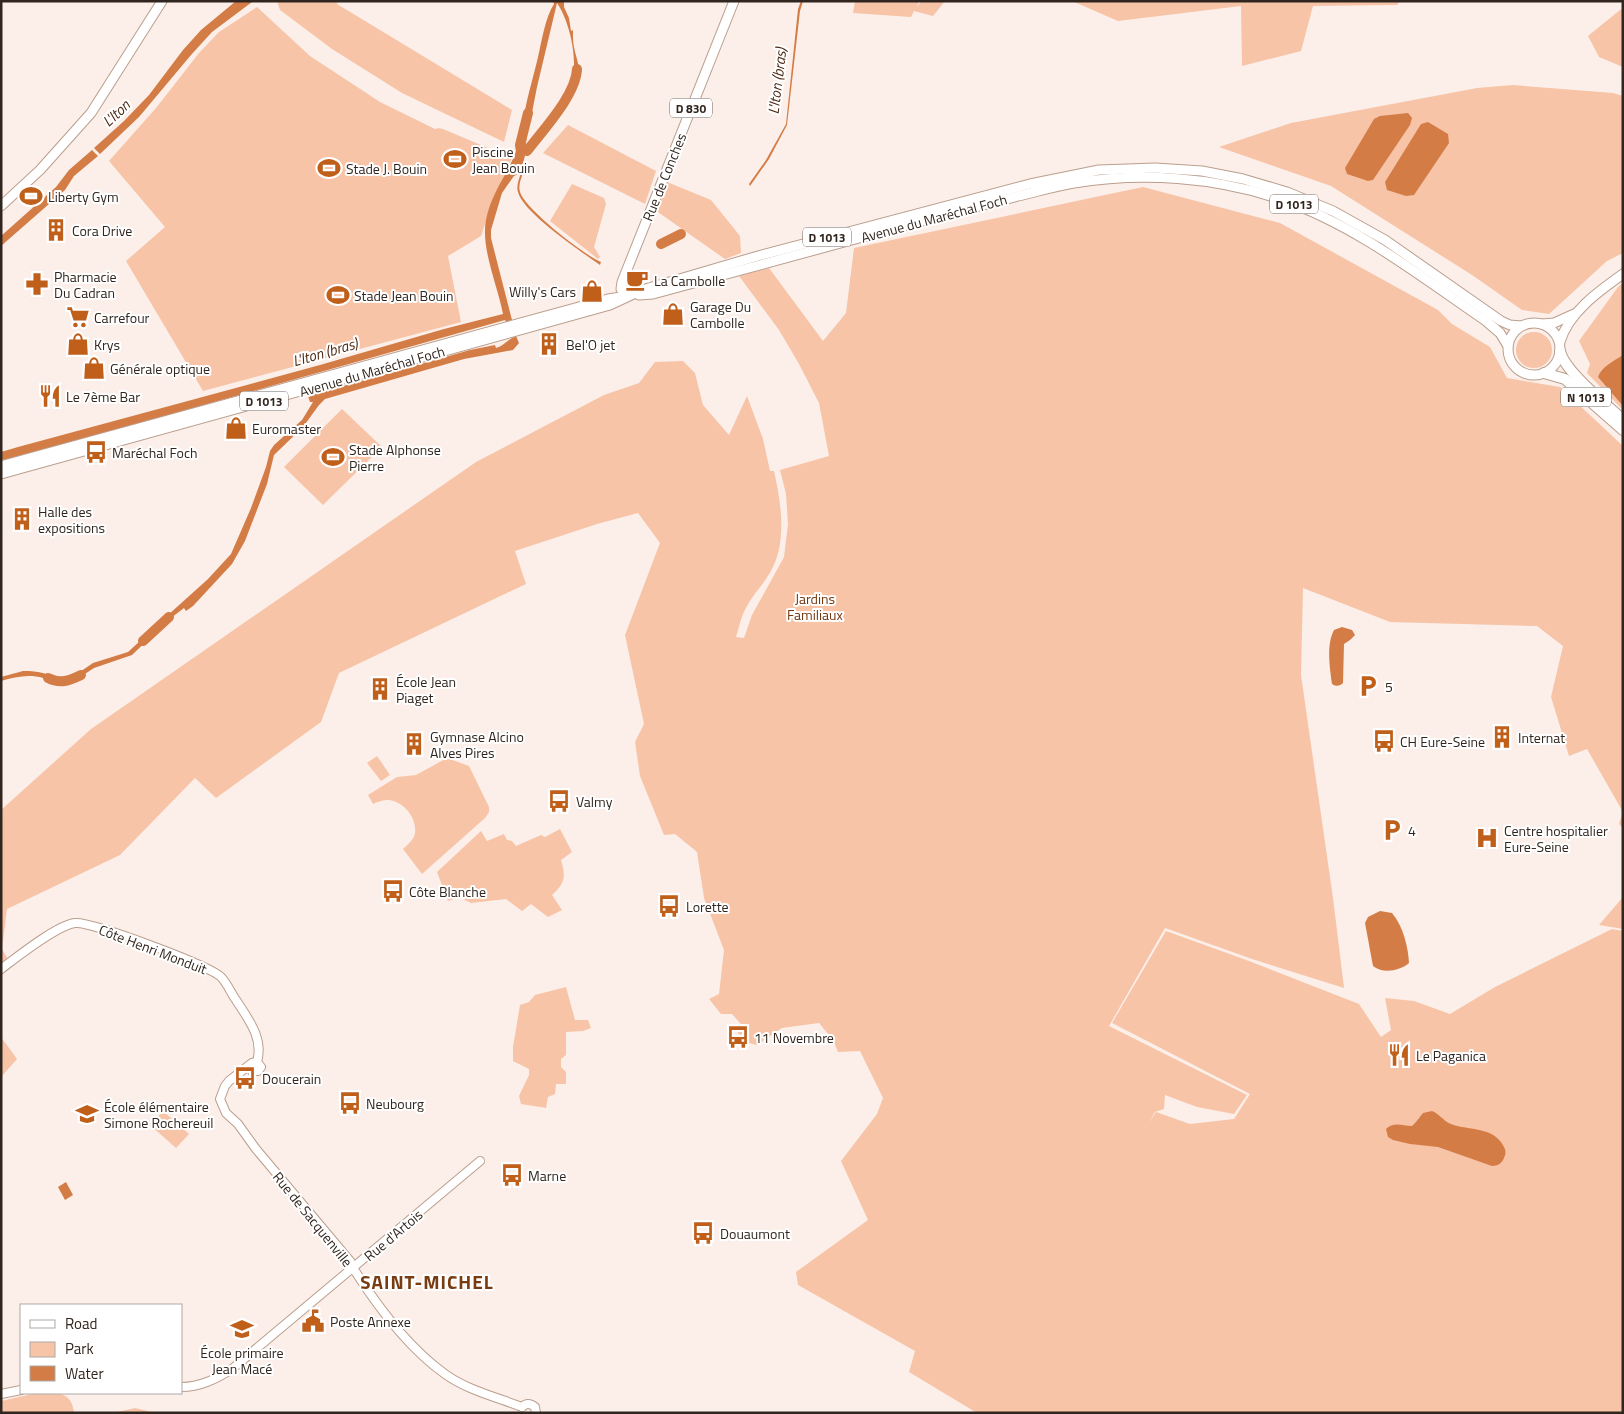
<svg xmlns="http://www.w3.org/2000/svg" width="1624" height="1414" viewBox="0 0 1624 1414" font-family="'Titillium Web',sans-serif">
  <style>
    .green { fill: #f7c4a8 }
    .water { fill: #d47c46 }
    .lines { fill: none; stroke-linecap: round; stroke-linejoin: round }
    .river { stroke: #d47c46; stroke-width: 10 }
    .minor-casing { stroke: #bb9e8d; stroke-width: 10 }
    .major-casing { stroke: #bb9e8d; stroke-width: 11 }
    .highway-casing { stroke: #bb9e8d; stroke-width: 12 }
    .minor { stroke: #fff; stroke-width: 8 }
    .major { stroke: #fff; stroke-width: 9 }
    .highway { stroke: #fff; stroke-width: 10 }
    .labels { text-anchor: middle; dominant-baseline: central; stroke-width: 4; stroke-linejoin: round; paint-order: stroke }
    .shield { fill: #fff; stroke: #6f6762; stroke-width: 1 }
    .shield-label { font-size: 12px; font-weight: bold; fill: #31261f }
    .poi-label { font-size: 14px; fill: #31261f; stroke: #fff; text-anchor: start }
    .street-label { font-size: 14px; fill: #31261f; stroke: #fff }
    .park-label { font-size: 14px; fill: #70370f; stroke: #fff }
    .water-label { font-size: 15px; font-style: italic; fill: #4f2b14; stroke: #fff }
    .district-label { font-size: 19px; font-weight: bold; letter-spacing: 1px; fill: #793c11; stroke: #fff }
  </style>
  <rect width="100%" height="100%" fill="#fcefe9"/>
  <g class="green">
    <path d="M277,1H338L337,4L512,110L504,142L402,93L332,49L280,10Z"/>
    <path d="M855,1H919L917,7L921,1H945L933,16L914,11L911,17L853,13Z"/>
    <path d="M1072,1H1400L1397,5L1313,6L1301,51L1242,66L1241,6L1118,21Z"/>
    <path d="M257,7L310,56L380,102L435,129L439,128L443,129L512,158L494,197L481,236L448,256L461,322L203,391L126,261L165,227L109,161L156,108L199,53L219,32Z"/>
    <path d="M1623,9V67L1599,57L1588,36L1620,10Z"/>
    <path d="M1513,85L1613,93L1623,96V253L1607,261L1549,314L1522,310L1472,275L1331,186L1219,147L1291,123L1477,88Z"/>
    <path d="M568,125L656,171L645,204L543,153Z"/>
    <path d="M667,182L711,200L740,236L741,253L725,259L655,210Z"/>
    <path d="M572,184L604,198L606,204L594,247L600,257L598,259L550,221Z"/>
    <path d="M1143,187L1280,223L1438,310L1452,324L1490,347L1507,378L1560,387L1623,446V828L1619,824L1623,812L1587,749L1569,756L1551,697L1563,646L1537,626L1390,622L1303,588L1301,675L1333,898L1344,988L1252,959L1165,928L1109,1026L1247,1095L1234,1114L1197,1107L1165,1095L1164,1109L1155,1112L1149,1123L1156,1112L1190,1124L1234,1119L1250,1094L1112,1023L1166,931L1249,961L1359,1004L1381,1037L1391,1030L1385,998L1414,1001L1450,1014L1495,987L1612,929L1623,931V1413H977L909,1372L915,1351L798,1285L796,1272L868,1220L841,1161L877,1114L883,1098L860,1051L838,1052L833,1040L819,1023L782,1028L757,1045L745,1042L736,1030L741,1024L732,1014H721L709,999L719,994L724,950L704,898L697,852L675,834L664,835L640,776L635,742L644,724L625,635L660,543L638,513L597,524L515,551L526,584L339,673L321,722L216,798L195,778L120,855L7,909L2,949L12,966L1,976V810L91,729L476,462L604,395L639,383L655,362L683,361L695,373L703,405L729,435L747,396L763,439L770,471H774C781,502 787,540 772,569C765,583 753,594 746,608C741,616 739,628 736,637L744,638L752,615L784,557L788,524L786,494L780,470L829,456L819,403L799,364L779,330L739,276L769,268L823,341L846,313L854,248Z"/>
    <path d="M1623,283V410L1587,373L1590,364L1579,341L1618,287Z"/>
    <circle cx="1534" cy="350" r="18"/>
    <path d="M342,409L382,447L323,505L284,467Z"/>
    <path d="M377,756L390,775L381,781L367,763Z"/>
    <path d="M447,758L469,766L489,807V812L485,818L422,874L403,849C408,844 414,840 415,833C417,817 403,801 388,800C383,800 377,802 373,804L368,795L397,777L416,775Z"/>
    <path d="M560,829L572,852L561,860C566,877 565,883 552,895L562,910L548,917L531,904L522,911L506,899L471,903L459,897L448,901L437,872L481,831L487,841L504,834L507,840L512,841L516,846L541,835L545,837Z"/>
    <path d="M1623,897V929L1599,925Z"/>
    <path d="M566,987L575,1020H588L591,1028L583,1031L566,1032V1055L561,1059V1067L566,1072V1084H556L555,1094L548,1097L546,1108L521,1104L519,1096L529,1075V1069L513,1061V1047L520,1005L529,1002L535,995Z"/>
    <path d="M1,1037L17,1059L1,1077Z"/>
    <path d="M163,1111L189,1134L176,1148L150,1125Z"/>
    <path d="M37,1393C54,1393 72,1390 74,1413H1V1401Z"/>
    <path d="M135,1408L156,1413H113Z"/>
  </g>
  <g class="water">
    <path d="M236,1L252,2L212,32L191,55L139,117L100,154L94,148L124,121L149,95L183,50L201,30Z"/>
    <path d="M553,1H564V7L569,18L571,31L573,30C573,33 573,35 573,38C573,49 578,59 579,69H582L578,82L573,80C577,57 570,22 557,3L537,87L529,128L523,125C525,103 533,79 538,57C542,40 545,18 554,4Z"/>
    <path d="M801,1H803L800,11L787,125L769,159L750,186L749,184L766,160L786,124L798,9Z"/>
    <path d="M560,103L563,106L542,136L537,134Z"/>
    <path d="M1408,113L1412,118L1410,125L1373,180L1368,181L1347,174L1345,168L1374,119L1380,116Z"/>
    <path d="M1428,122L1448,134L1449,143L1414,195L1406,196L1387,190L1385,182L1421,124Z"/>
    <path d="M520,133L527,136L525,149L532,139L538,142L528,154L516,149Z"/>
    <path d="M92,150L98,156L74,176L65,190L1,246V236L56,187L69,170Z"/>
    <path d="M514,157L523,161V163L502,193L491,230V238L512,320L506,322L505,320L466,331L12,459L4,461L1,458V452L18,447L320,365L444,329L503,314C498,288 484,255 485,230C486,203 503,180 514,157Z"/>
    <path d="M521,173H523C521,179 518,185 520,192C525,209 584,255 601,262L600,265C582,252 523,213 518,192C516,186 519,179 521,173Z"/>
    <path d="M516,336L519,343L513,350L464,359L325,399L319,405L303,427L274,455L267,484L245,541L232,564L193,606L186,611L184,608L167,621L168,623L160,629L158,624L208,579L231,554L251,508L266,467L270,451L274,445L302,420L313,402H310L308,396L470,350L495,345L496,348C504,346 508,339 516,336Z"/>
    <path d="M1623,355V406L1598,377C1601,367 1614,361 1623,355Z"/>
    <path d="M1342,627L1352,630L1355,635L1350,640L1344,644L1343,683C1340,686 1336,687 1332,684C1330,668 1326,645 1334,630Z"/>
    <path d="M152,630L154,634L132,655L94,668L71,683L68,680L93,663L128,652Z"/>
    <path d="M23,671C38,671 53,673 62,685C54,685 50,679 43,678C29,674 15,677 1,681V677Z"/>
    <path d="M1380,911L1392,913C1403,926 1408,946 1409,963C1400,971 1382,974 1373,966L1365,923L1368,917Z"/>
    <path d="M1432,1111C1440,1114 1443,1121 1451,1124C1469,1131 1494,1126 1504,1147C1506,1150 1506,1154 1504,1158C1502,1163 1498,1166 1492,1166L1438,1147L1410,1144L1393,1140L1388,1137L1386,1129C1394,1121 1402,1126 1412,1126L1416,1122L1423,1113Z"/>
    <path d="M66,1182L73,1195L65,1200L58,1187Z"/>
  </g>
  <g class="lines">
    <g class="river">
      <path d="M527,151C543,130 576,95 577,69"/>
      <path d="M513,171L519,159L521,151L520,145L528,113"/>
      <path d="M661,244L681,234"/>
      <path d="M143,641L169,617"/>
      <path d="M48,678C60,684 69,681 81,675"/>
    </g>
    <defs>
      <g id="minor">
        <path d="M1,969C17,957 57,925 75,923C91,921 211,966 221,977C227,983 231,993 236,1000C248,1019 264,1038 257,1062"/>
        <path d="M251,1066L252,1071H258L261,1067L257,1062L252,1063L229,1081L225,1086L220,1099L226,1113L238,1124L256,1149L350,1261C352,1264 353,1267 355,1271C378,1307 410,1349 445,1374C467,1390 496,1397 522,1407"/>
        <path d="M181,1387C200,1387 216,1379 232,1369L480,1161"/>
        <path d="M1,1394L21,1390"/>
        <path d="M522,1407C526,1403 530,1403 535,1407L536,1413"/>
      </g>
      <g id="major">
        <path d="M1,206L40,170L91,113L162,1"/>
        <path d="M639,295L653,294C740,270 827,246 914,223C949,214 983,205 1018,196C1036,192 1055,186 1074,183C1142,172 1214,177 1280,199C1356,225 1420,276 1486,321L1500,333L1508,346"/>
        <path d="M626,297L621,289L622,282L734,1"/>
        <circle cx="1534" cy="349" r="26"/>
        <path d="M1542,324L1554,323L1574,314"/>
        <path d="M1560,342C1568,313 1599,291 1623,274"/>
        <path d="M1,466L608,299L621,297"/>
        <path d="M1,474L610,305L642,290L758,256L1030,184L1099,170L1155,168L1202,171L1243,179L1287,192L1333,211L1385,240L1501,321L1510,325L1521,326"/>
      </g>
      <g id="highway">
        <path d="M1560,351C1564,371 1607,405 1623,420"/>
        <path d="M1544,373L1565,379L1623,430"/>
      </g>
    </defs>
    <use href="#minor" class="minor-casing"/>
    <use href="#major" class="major-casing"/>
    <use href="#highway" class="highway-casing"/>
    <use href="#minor" class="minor"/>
    <use href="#major" class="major"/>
    <use href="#highway" class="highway"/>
  </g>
  <defs>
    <symbol id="stadium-bare" viewBox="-9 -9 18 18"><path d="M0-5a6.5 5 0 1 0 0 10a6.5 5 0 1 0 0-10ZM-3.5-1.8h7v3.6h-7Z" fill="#bf5f1a" stroke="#fff" stroke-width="2.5" paint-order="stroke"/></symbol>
    <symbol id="building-bare" viewBox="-9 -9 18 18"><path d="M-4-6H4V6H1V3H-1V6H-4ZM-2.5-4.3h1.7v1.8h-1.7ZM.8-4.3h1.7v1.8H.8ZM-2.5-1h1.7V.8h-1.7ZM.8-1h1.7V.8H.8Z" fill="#bf5f1a" stroke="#fff" stroke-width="2.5" paint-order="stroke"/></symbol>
    <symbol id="cafe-bare" viewBox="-9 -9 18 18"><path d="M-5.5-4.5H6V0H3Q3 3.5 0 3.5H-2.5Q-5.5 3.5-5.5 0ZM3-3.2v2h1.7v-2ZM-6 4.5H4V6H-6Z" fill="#bf5f1a" stroke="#fff" stroke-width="2.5" paint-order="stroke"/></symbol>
    <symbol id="pharmacy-bare" viewBox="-9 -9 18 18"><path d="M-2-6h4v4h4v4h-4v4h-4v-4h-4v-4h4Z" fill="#bf5f1a" stroke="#fff" stroke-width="2.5" paint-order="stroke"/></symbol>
    <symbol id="shop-bare" viewBox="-9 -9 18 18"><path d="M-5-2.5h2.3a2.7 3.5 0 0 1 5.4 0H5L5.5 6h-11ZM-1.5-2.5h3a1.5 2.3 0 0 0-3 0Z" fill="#bf5f1a" stroke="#fff" stroke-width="2.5" paint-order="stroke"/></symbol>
    <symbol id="supermarket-bare" viewBox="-9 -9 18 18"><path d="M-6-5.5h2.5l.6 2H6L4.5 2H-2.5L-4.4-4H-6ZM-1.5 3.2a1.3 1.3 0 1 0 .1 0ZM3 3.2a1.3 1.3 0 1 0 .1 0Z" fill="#bf5f1a" stroke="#fff" stroke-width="2.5" paint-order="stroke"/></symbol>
    <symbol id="restaurant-bare" viewBox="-9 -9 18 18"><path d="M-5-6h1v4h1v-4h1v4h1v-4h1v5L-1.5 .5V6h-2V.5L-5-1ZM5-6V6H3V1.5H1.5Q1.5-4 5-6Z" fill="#bf5f1a" stroke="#fff" stroke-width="2.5" paint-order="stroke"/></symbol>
    <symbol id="bus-bare" viewBox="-9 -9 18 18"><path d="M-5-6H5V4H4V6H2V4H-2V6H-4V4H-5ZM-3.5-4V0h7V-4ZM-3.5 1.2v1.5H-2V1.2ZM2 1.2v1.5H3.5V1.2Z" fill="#bf5f1a" stroke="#fff" stroke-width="2.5" paint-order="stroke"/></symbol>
    <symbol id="parking-bare" viewBox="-9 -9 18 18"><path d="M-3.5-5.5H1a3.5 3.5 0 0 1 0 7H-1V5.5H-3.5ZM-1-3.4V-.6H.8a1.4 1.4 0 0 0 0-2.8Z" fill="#bf5f1a" stroke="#fff" stroke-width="2.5" paint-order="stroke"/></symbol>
    <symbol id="hospital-bare" viewBox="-9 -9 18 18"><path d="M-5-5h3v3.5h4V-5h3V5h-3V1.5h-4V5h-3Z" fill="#bf5f1a" stroke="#fff" stroke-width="2.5" paint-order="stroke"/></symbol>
    <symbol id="school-bare" viewBox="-9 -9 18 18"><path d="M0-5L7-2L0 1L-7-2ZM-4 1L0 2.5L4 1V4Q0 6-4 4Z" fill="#bf5f1a" stroke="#fff" stroke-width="2.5" paint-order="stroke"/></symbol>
    <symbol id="civic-bare" viewBox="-9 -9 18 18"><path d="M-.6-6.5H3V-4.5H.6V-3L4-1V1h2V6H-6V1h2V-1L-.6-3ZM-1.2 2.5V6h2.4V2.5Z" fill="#bf5f1a" stroke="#fff" stroke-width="2.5" paint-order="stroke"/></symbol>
  </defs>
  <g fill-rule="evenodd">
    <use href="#stadium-bare" x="439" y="143" width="32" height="32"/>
    <use href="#stadium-bare" x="313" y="152" width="32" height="32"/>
    <use href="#stadium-bare" x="15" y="180" width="32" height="32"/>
    <use href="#building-bare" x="40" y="214" width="32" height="32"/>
    <use href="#cafe-bare" x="621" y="264" width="32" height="32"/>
    <use href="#pharmacy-bare" x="21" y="268" width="32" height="32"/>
    <use href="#shop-bare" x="576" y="275" width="32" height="32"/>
    <use href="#stadium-bare" x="322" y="279" width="32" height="32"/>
    <use href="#shop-bare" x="657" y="298" width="32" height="32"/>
    <use href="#supermarket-bare" x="62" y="301" width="32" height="32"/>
    <use href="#shop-bare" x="62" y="328" width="32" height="32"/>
    <use href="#building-bare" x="533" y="328" width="32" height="32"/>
    <use href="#shop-bare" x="78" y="352" width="32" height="32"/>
    <use href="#restaurant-bare" x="34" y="380" width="32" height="32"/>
    <use href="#shop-bare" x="220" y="412" width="32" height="32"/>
    <use href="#bus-bare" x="80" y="436" width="32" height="32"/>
    <use href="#stadium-bare" x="317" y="441" width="32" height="32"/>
    <use href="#building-bare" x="6" y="503" width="32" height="32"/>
    <use href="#parking-bare" x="1352" y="670" width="32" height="32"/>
    <use href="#building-bare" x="364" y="673" width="32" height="32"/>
    <use href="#building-bare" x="1486" y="721" width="32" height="32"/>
    <use href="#bus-bare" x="1368" y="725" width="32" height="32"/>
    <use href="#building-bare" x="398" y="728" width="32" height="32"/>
    <use href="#bus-bare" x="543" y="785" width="32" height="32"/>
    <use href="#parking-bare" x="1376" y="814" width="32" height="32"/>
    <use href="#hospital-bare" x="1471" y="822" width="32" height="32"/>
    <use href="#bus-bare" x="377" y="875" width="32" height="32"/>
    <use href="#bus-bare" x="653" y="890" width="32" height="32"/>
    <use href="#bus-bare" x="722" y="1021" width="32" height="32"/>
    <use href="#restaurant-bare" x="1383" y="1039" width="32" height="32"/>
    <use href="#bus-bare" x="229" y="1062" width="32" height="32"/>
    <use href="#bus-bare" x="334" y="1087" width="32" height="32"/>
    <use href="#school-bare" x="71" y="1098" width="32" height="32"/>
    <use href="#bus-bare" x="496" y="1159" width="32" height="32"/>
    <use href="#bus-bare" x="687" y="1217" width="32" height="32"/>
    <use href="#civic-bare" x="297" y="1305" width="32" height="32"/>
    <use href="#school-bare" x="226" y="1313" width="32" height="32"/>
  </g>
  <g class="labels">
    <g class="shield">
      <rect x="670" y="98.5" width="42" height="19" rx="4"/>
      <rect x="1270" y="194.5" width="48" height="19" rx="4"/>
      <rect x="803" y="227.5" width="48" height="19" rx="4"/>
      <rect x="1561" y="387.5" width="50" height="19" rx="4"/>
      <rect x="240" y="391.5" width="48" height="19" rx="4"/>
    </g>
    <g class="shield-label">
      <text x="691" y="108">D 830</text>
      <text x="1294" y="204">D 1013</text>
      <text x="827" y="237">D 1013</text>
      <text x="1586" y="397">N 1013</text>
      <text x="264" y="401">D 1013</text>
    </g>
    <g class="poi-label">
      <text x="472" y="151">Piscine<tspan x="472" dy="16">Jean Bouin</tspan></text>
      <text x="346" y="168">Stade J. Bouin</text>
      <text x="48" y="196">Liberty Gym</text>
      <text x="72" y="230">Cora Drive</text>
      <text x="54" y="276">Pharmacie<tspan x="54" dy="16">Du Cadran</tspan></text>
      <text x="654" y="280">La Cambolle</text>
      <text x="576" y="291" text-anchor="end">Willy's Cars</text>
      <text x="354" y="295">Stade Jean Bouin</text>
      <text x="690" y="306">Garage Du<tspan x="690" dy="16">Cambolle</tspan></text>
      <text x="94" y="317">Carrefour</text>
      <text x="94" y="344">Krys</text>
      <text x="566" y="344">Bel'O jet</text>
      <text x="110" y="368">Générale optique</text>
      <text x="66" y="396">Le 7ème Bar</text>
      <text x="252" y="428">Euromaster</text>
      <text x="349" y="449">Stade Alphonse<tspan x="349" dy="16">Pierre</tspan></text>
      <text x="112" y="452">Maréchal Foch</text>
      <text x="38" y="511">Halle des<tspan x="38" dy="16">expositions</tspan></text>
      <text x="396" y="681">École Jean<tspan x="396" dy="16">Piaget</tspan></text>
      <text x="1385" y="686">5</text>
      <text x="430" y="736">Gymnase Alcino<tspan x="430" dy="16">Alves Pires</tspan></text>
      <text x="1518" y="737">Internat</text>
      <text x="1400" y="741">CH Eure-Seine</text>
      <text x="576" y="801">Valmy</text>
      <text x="1408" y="830">4</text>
      <text x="1504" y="830">Centre hospitalier<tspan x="1504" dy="16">Eure-Seine</tspan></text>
      <text x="409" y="891">Côte Blanche</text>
      <text x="686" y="906">Lorette</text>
      <text x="754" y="1037">11 Novembre</text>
      <text x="1416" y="1055">Le Paganica</text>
      <text x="262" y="1078">Doucerain</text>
      <text x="366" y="1103">Neubourg</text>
      <text x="104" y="1106">École élémentaire<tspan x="104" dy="16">Simone Rochereuil</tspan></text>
      <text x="528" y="1175">Marne</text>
      <text x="720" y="1233">Douaumont</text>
      <text x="330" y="1321">Poste Annexe</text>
      <text x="242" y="1352" text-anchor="middle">École primaire<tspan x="242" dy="16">Jean Macé</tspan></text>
    </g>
    <g class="street-label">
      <text transform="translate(664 177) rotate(-68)">Rue de Conches</text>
      <text transform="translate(934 218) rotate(-15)">Avenue du Maréchal Foch</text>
      <text transform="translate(372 371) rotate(-16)">Avenue du Maréchal Foch</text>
      <text transform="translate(153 949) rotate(21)">Côte Henri Monduit</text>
      <text transform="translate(313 1219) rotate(51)">Rue de Sacquenville</text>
      <text transform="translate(393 1235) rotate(-40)">Rue d'Artois</text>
    </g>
    <g class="park-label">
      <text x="815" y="598">Jardins<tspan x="815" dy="16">Familiaux</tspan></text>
    </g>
    <g class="water-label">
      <text transform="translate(777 81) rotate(-83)">L'Iton (bras)</text>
      <text transform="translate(116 113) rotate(-43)">L'Iton</text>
      <text transform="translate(325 352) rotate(-16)">L'Iton (bras)</text>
    </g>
    <g class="district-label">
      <text x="427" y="1281">SAINT-MICHEL</text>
    </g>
  </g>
  <rect width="1624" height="1414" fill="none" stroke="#31261f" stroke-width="5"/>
  <rect x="20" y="1304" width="162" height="90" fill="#ffffff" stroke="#ada8a5"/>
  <rect x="30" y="1320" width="25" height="8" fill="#ffffff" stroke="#ada8a5"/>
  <text x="65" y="1329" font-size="15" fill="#31261f">Road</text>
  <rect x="30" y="1342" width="25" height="15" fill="#f7c4a8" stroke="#ada8a5"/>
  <text x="65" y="1354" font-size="15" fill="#31261f">Park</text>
  <rect x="30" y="1366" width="25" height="15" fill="#d47c46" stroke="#ada8a5"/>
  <text x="65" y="1379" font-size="15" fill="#31261f">Water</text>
</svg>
